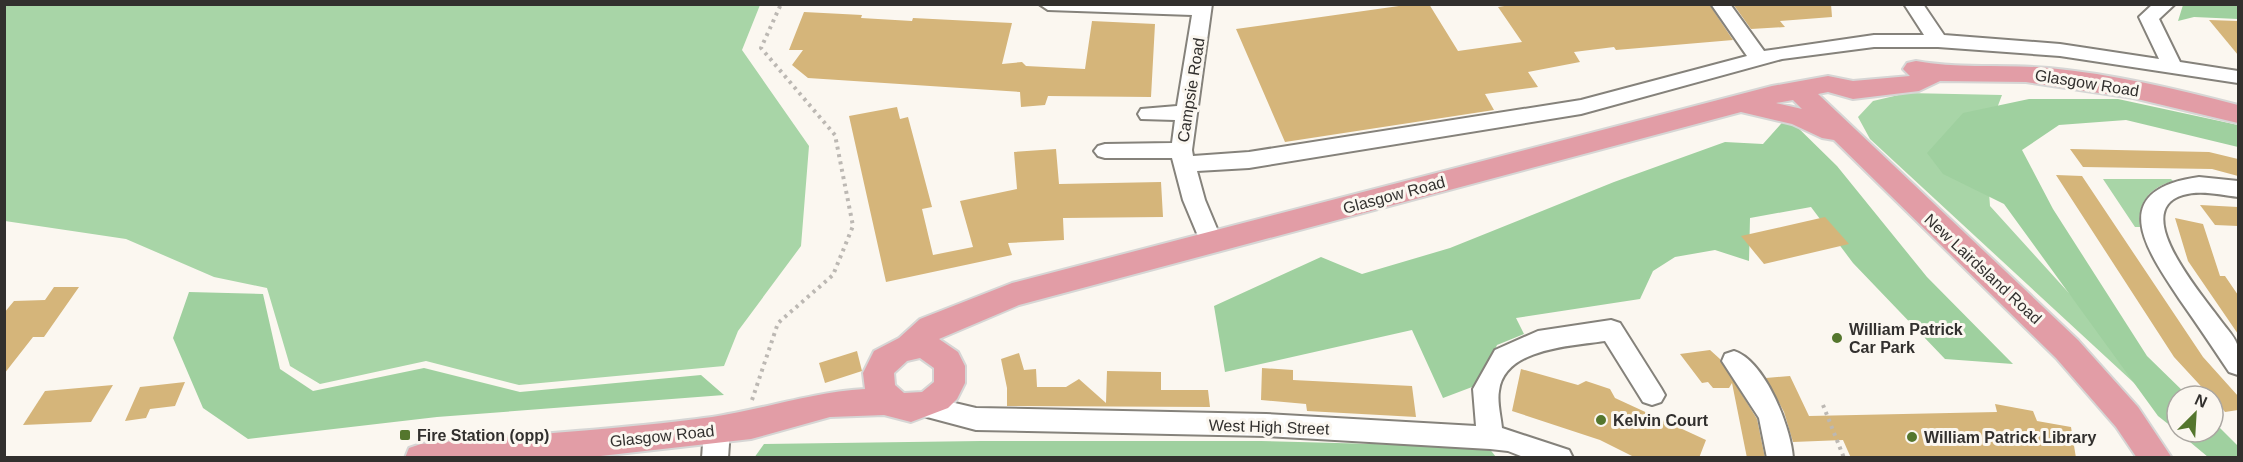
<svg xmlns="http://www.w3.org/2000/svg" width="2243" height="462" viewBox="0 0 2243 462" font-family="Arial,sans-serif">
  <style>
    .green { fill: #a8d5a7 }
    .forest { fill: #9fd09f }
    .building { fill: #d5b57a }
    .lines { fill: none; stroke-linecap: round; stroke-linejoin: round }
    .minor-casing { stroke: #85827b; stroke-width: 4 }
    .major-casing { stroke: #d6d6d5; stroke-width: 4 }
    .path { stroke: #bcb8b3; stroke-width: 4; stroke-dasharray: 3 4.5; stroke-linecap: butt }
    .minor { fill: #fff; fill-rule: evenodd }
    .major { fill: #e29da6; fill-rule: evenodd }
    .poi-dot { fill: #54762d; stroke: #fbf7f0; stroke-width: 2 }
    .labels { text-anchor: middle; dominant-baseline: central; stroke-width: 6; stroke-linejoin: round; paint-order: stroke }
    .street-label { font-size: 16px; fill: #32302e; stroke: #fbf7f0 }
    .poi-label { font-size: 16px; font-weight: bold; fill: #32302e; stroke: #fbf7f0; text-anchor: start }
  </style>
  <rect width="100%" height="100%" fill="#fbf7f0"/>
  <g class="green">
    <path d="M4,5H760L742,50L809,146L801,246L738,331L724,366L519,385L426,361L320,384L290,366L267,288L214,277L126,239L5,221Z"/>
    <path d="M1907,93L2002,95L1985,140L1990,206L2087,313L2159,406L1870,139L1858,117L1873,101Z"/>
    <path d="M2103,179H2171L2173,181C2149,188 2137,203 2140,227H2135Z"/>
  </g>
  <g class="forest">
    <path d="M2183,5H2238V19L2194,17L2178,21Z"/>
    <path d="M2029,99H2118L2238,125V147L2126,120L2059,125L2022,150L2053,209L2147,356L2188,396H2177V431L2158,416L2004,204L1943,174L1927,153L1963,113Z"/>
    <path d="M1787,117L1837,166L1927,277L2013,364L1945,359L1853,263L1811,207L1750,218L1749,261L1715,250L1675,257L1653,271L1640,299L1516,318L1524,334L1497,345L1480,384L1443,398L1412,330L1225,372L1214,306L1321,257L1362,274L1450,248L1614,182L1725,142L1763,144Z"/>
    <path d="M189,292L263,294L280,369L313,391L424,368L520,392L701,375L724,395L437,417L248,439L203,408L173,338Z"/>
    <path d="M2213,421L2238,446V457H2208L2178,432H2213Z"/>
    <path d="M981,441H1261L1488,447L1496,457L754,458L764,444Z"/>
  </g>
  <g class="building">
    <path d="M1413,4H1429L1458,51L1522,42L1498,7L1517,4H1709L1733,40L1616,50L1614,47L1574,52L1580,62L1528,72L1538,87L1485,94L1494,110L1285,142L1236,29Z"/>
    <path d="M1733,4H1831L1832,17L1780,21L1785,27L1751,29Z"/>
    <path d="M804,12L862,15L861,18L912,21L913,18L1012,23L1002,64L1022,62L1026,66L1085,69L1092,21L1155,24L1151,97L1048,96L1045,105L1021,107L1020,92L808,78L792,65L803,50H789Z"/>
    <path d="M2209,20L2238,21V55Z"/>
    <path d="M897,107L900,119L908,117L932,207L922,209L933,255L973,247L960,201L1017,189L1014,152L1056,149L1059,184L1161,182L1163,217L1063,218L1064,240L1008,243L1012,255L886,282L849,116Z"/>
    <path d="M2070,149L2209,152L2238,159V176L2212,169L2083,167Z"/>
    <path d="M2056,175L2082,176L2203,357L2238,396V410L2225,412L2213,396H2210L2174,357Z"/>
    <path d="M2200,205L2238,207V226L2215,225Z"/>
    <path d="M1825,217L1849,244L1764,264L1741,236Z"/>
    <path d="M2175,218L2203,224L2220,276H2225L2238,295V334L2188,261Z"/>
    <path d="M54,287H79L44,337H33L4,374V313L14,301L45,300Z"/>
    <path d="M1710,350L1720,359L1757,419L1765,458H1747L1732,383L1729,388H1713L1708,382L1702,383L1680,354Z"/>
    <path d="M857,351L862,371L825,383L819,363Z"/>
    <path d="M1019,353L1024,370L1036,369L1037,387H1066L1079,379L1106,403L1107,371L1161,372V390H1208L1210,407L1007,406V388L1001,359Z"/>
    <path d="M1262,368L1293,370V380L1412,386L1416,417L1307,411L1306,404L1261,400Z"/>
    <path d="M1521,369L1578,385L1586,381L1610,389L1615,398L1706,440L1699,458H1636L1600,440L1512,411Z"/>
    <path d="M1790,376L1809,416L1997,412L1995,404L2033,411L2037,421L2071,427L2076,458H1851L1843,440L1793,442L1784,412L1766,378Z"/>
    <path d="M185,382L175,406L150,409L146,418L125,421L140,387Z"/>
    <path d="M113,385L91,422L23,425L45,391Z"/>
  </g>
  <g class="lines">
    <defs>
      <g id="minor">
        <path d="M1039,4H1212L1192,150L1193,156L1249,152L1581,100L1747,56L1711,4H1730L1764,51L1874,35H1924L1904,4H1923L1944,35L2060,44L2159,59L2139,17L2153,4H2175L2159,19L2180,62L2238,71V83L2060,56L1938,47H1874L1782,59L1581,114L1249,168L1197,171L1205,200L1223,243L1220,249L1212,252L1204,249L1201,243L1183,200L1172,158H1105L1098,156L1094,151L1098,146L1105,144L1172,143L1175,120L1141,119L1138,114L1141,109L1177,106L1192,15L1048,10Z"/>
        <path d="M2199,177L2238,181V197C2221,195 2201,190 2183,195C2128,211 2204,297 2221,321C2226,328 2237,339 2238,348C2240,356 2239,368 2238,375L2229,372C2213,348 2197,324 2180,300C2146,249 2105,190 2199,177Z"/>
        <path d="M1611,320L1620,323L1661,388L1665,395L1661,402L1652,405L1643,402L1605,341C1572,346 1504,348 1499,391C1497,402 1501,417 1502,428L1569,450L1573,458H1526L1508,451L1490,449L1266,436L976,430L912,413L908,406L912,399L921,395L976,408L1266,414L1476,426L1473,389L1495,350L1538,331Z"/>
        <path d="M1734,351C1765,361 1791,427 1793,458H1767L1759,418L1722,361L1725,354Z"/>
        <path d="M717,419L726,422L730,430L728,458H702L704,430L708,422Z"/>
      </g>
      <path id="major" d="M1916,61C1960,69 2005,64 2049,68C2113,74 2176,89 2238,105V123L2133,98L2026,82L1940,81L1919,91L1853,99L1828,92L1818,94L2078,340L2138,407L2172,458H2137L2116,427L2056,358L1834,140L1822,138L1792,124L1741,112L1019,305L939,339L958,352L965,366V383L957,399L948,408L911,422L884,415L830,417L751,439L583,458H405L409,448L421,444C518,435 616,430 712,417C764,409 813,392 865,389L863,373L874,351L899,338L920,319L1012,283L1772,86L1828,76L1853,81L1910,76L1903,69L1907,63ZM1793,100L1802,109L1776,103ZM920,358L934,368V382L922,392L904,393L895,385L894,373L907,361Z"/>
    </defs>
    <use href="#minor" class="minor-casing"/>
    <use href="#major" class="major-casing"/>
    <g class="path">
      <path d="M752,400L778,323L833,275L853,226L835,135L761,48L781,4"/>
      <path d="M1823,405L1844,458"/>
    </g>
    <use href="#minor" class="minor"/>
    <use href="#major" class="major"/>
  </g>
  <g class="poi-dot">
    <circle cx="1837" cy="338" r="6"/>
    <circle cx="1601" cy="420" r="6"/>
    <rect x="399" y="429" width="12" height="12" rx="3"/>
    <circle cx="1912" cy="437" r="6"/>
  </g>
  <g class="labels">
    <g class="street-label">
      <text transform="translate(2087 83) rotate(9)">Glasgow Road</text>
      <text transform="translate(1191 90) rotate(-81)">Campsie Road</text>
      <text transform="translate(1394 195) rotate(-15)">Glasgow Road</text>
      <text transform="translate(1983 269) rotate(43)">New Lairdsland Road</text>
      <text transform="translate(1269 427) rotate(2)">West High Street</text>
      <text transform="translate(662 436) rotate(-6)">Glasgow Road</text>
    </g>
    <g class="poi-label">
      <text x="1849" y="329">William Patrick<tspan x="1849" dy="18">Car Park</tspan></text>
      <text x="1613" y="420">Kelvin Court</text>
      <text x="417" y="435">Fire Station (opp)</text>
      <text x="1924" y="437">William Patrick Library</text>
    </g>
  </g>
  <rect width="2243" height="462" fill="none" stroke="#32302e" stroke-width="12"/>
  <g transform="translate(2195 414) rotate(24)"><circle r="28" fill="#fbf7f0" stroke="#aba7a2" stroke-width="1.5"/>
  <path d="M0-4.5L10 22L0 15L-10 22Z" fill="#54762d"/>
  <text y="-9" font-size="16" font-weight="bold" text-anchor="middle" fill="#32302e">N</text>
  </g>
</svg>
